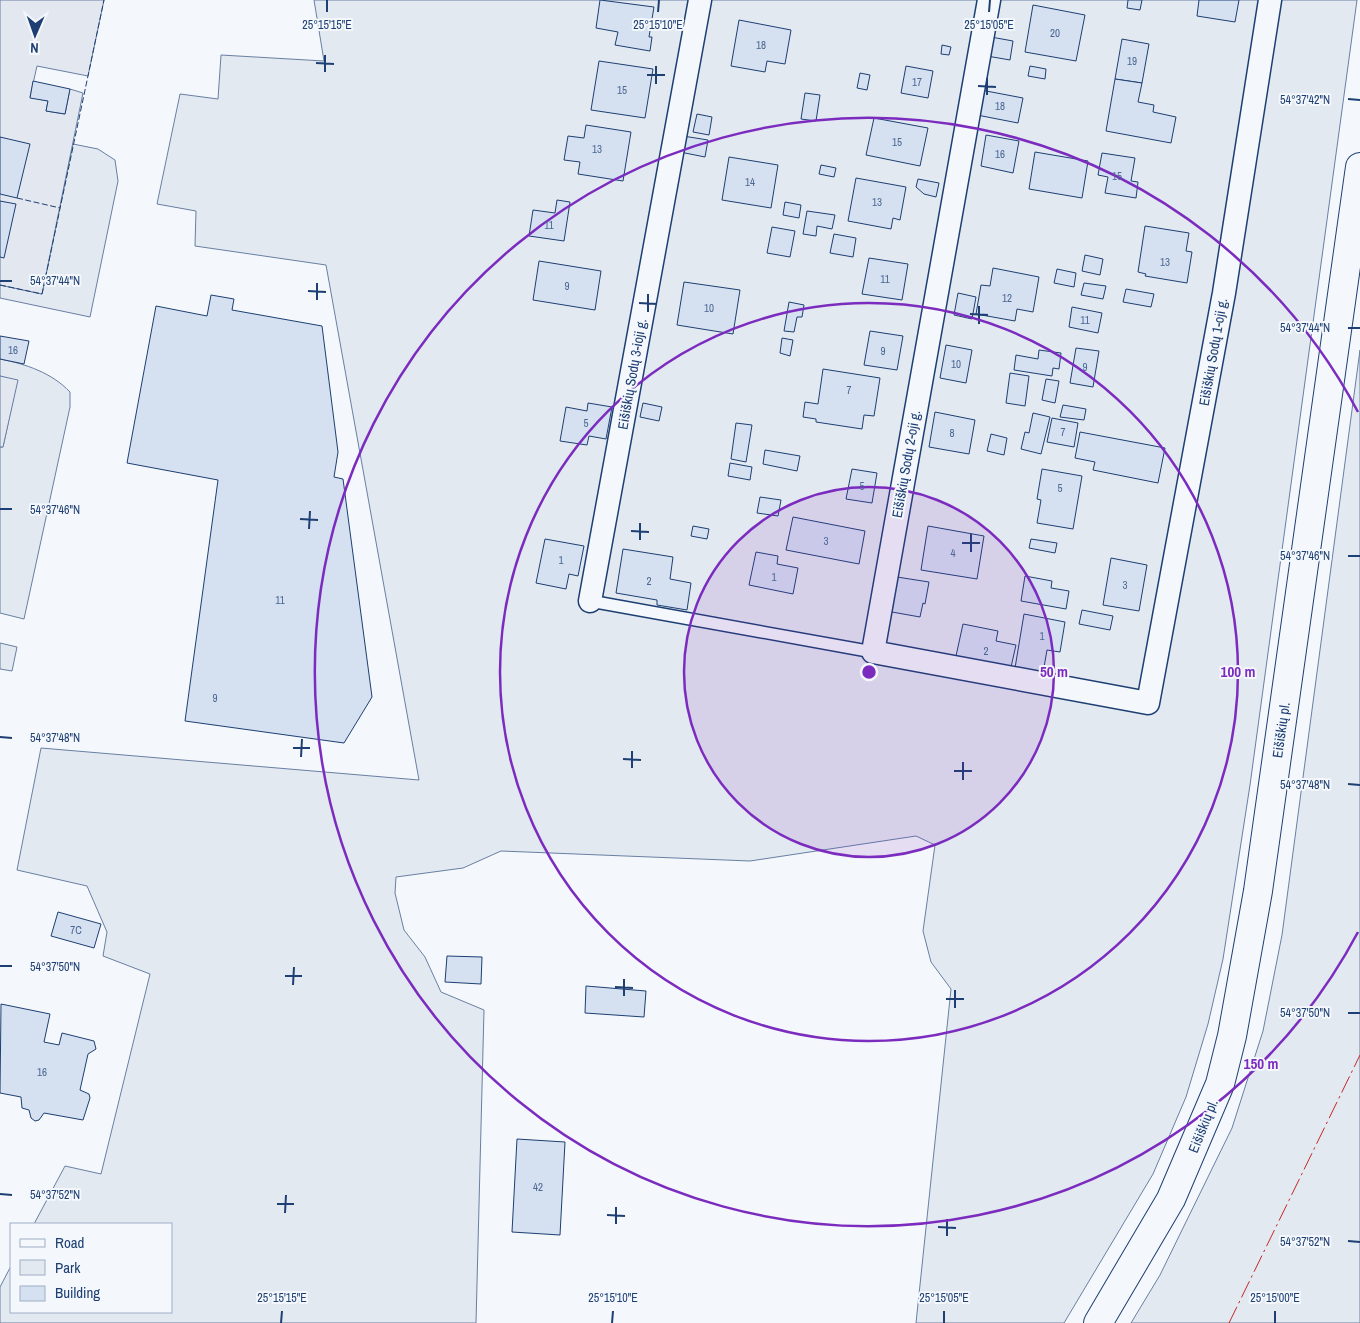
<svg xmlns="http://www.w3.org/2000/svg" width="1360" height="1323" viewBox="0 0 1360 1323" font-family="'Archivo Narrow',sans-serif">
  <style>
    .green { fill: #e3e9f0; stroke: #687fa3 }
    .parking { fill: #e3e8f0; stroke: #687fa3 }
    .building { fill: #d5e0f0; stroke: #1d3f73 }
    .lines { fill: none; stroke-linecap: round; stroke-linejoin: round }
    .service-casing { stroke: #1d3f73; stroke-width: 14 }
    .minor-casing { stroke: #1d3f73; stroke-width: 25 }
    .primary-casing { stroke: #1d3f73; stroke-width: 30 }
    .service { stroke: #f4f7fb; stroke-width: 11 }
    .minor { stroke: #f4f7fb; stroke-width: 22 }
    .primary { stroke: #f4f7fb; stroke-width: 28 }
    .fence { stroke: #1d3f73; stroke-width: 1; stroke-dasharray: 6 2.5; stroke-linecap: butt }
    .power { stroke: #c62828; stroke-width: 1; stroke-dasharray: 18 4 2.5 4; stroke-linecap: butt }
    .ticks { fill: none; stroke: #1d3f73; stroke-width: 2 }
    .ring { fill: none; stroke: #7b2cbf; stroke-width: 2.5 }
    .labels { text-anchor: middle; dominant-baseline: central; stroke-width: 4; stroke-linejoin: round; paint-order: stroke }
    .number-label { font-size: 11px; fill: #4b6792 }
    .street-label { font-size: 14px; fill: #1d3f73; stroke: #f4f7fb }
    .ticks-label { font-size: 12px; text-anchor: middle; fill: #1d3f73; stroke: #f4f7fb; stroke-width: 4; stroke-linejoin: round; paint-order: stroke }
    .centre { fill: #7b2cbf; stroke: #f4f7fb; stroke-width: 2.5 }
    .ring-label { font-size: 15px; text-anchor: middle; font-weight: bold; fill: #7b2cbf; stroke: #f4f7fb; stroke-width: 4; stroke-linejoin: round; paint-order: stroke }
  </style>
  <rect width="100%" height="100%" fill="#f4f7fb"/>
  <g class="green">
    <path d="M314,0H1357L1250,785L1223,959L1208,1024L1186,1097L1153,1174L1064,1323H916L951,989L931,962L923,931L935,845L916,836L750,861L501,851L463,868L396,877L395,893L404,930L425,957L441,992L484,1010L476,1323H0V1287L11,1266V1312H171V1224H34L65,1166L101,1174L150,974L103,956L107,932L87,886L17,870L41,748L419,780L326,265L195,246L196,211L157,204L180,94L218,99L221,55L324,61Z"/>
    <path d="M73,144L98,149L115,160L118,181L90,317L0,298V285L42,294Z"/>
    <path d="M1360,350V1323H1131L1160,1275L1232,1128L1263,1031L1282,935Z"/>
    <path d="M0,359C26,364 52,373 70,392V407L24,619L0,613V447H3L17,381L0,376Z"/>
    <path d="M0,643L17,647L12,671L0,669Z"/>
  </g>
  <g class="parking">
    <path d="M0,0H104L88,76L37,66L30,97L48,101L46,111L65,114L70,89L83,93L42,294L0,285Z"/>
    <path d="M0,376L18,380L3,447H0Z"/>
  </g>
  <g class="building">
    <path d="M600,0L654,7L649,37H652L650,51L615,45L618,32L596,28Z"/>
    <path d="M1128,0H1142L1140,10L1127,8Z"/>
    <path d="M1199,0H1239L1235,22L1197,16Z"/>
    <path d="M1033,5L1085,15L1076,61L1025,52Z"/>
    <path d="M739,20L791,30L785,64L767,61L765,72L731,66Z"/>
    <path d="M991,37L1013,41L1010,60L987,56Z"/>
    <path d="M1122,39L1149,44L1142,83L1115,79Z"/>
    <path d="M942,45L951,47L949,55L941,54Z"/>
    <path d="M599,61L653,69L645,118L591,110Z"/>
    <path d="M906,66L933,71L928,98L901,93Z"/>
    <path d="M1030,66L1046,69L1045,79L1028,76Z"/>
    <path d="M860,73L870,75L867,90L857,88Z"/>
    <path d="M1115,79L1142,83L1138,102L1154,105L1153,112L1176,117L1171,143L1106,131Z"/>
    <path d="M33,81L70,89L65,114L46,111L48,101L30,98Z"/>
    <path d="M981,90L1023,98L1018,123L977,115Z"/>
    <path d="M805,93L820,95L816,121L801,119Z"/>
    <path d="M697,114L712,117L709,135L693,132Z"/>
    <path d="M874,118L928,128L920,166L866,155Z"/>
    <path d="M586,125L631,132L623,181L578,174L580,162L564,160L568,136L584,138Z"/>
    <path d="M986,135L1019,141L1013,173L981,166Z"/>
    <path d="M683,136L708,140L705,157L680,152Z"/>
    <path d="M0,137L30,144L17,198L0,194Z"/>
    <path d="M1035,152L1088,161L1082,198L1029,189Z"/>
    <path d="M1102,153L1135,158L1131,181L1138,182L1136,198L1105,193L1108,177L1098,175Z"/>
    <path d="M729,157L778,165L771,208L722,200Z"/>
    <path d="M821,165L836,168L834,177L819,174Z"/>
    <path d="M856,178L906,187L900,220L893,218L891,229L848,221Z"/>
    <path d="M918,179L939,183L936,197L924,194L916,187Z"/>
    <path d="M557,200L570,202L564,241L529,236L533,210L555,213Z"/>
    <path d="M0,201L16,204L4,258L0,257Z"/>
    <path d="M785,202L801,205L799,218L783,215Z"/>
    <path d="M807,211L835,215L832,229L817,226L816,236L803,234Z"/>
    <path d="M1145,226L1189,233L1186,251L1192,252L1187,283L1145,276L1146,274L1138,272Z"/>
    <path d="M772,227L795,231L790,257L767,253Z"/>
    <path d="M834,234L856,238L853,257L830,253Z"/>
    <path d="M1085,255L1103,259L1100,275L1082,271Z"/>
    <path d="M869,258L908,264L902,300L862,294Z"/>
    <path d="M539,261L601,271L595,310L533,300Z"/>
    <path d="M993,268L1039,277L1033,312L1017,309L1015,321L976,314L981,285L990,286Z"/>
    <path d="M1057,269L1076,273L1074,287L1054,283Z"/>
    <path d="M684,282L740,290L733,334L677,325Z"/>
    <path d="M1084,283L1106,286L1103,299L1081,295Z"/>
    <path d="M1126,289L1154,294L1151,307L1123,302Z"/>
    <path d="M958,293L976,297L972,319L954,315Z"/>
    <path d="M211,295L234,299L232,310L322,326L338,452L334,477L343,479L372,697L344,743L185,721L218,480L127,463L156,306L207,316Z"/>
    <path d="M789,302L804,305L802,317H797L794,332L784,331Z"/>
    <path d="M1072,307L1102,313L1098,333L1069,327Z"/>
    <path d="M870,331L903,336L897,370L864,365Z"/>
    <path d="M0,336L29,341L24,364L0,359Z"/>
    <path d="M782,338L793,340L790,356L780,353Z"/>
    <path d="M946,345L972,350L966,383L940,378Z"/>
    <path d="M1076,348L1099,351L1093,387L1070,383Z"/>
    <path d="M1039,350L1061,353L1059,369L1053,368L1052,376L1014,370L1016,355L1038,359Z"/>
    <path d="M823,369L880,378L874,416L864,415L862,429L816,422V419L803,417L805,402L818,404Z"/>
    <path d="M1010,373L1029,376L1025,406L1006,403Z"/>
    <path d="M1046,379L1059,381L1055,403L1042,400Z"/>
    <path d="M588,403L612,407L606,439L589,436L587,445L560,441L566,407L587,411Z"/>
    <path d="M643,403L662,407L659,421L640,417Z"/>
    <path d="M1063,405L1086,409L1084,420L1060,417Z"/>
    <path d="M935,412L975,420L969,454L929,447Z"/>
    <path d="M1033,413L1050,417L1041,454L1021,449L1025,432L1029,433Z"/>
    <path d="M1052,418L1078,423L1074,447L1047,442Z"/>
    <path d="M736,423L752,425L746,462L731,459Z"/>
    <path d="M1080,432L1165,448L1158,483L1093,470L1095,462L1075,458Z"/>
    <path d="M991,434L1007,438L1004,455L987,451Z"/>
    <path d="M765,450L800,456L797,471L763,464Z"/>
    <path d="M730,463L752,467L750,480L728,476Z"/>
    <path d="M852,469L877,473L872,503L846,499Z"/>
    <path d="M1042,469L1082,476L1073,529L1037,523L1041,500L1037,499Z"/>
    <path d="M760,497L781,500L778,516L757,513Z"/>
    <path d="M793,517L865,531L859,564L786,550Z"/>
    <path d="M693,526L709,529L707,539L691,536Z"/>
    <path d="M928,526L984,536L977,579L921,570Z"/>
    <path d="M545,539L584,546L578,576L569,574L566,589L536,583Z"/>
    <path d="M1031,539L1057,543L1055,553L1029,548Z"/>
    <path d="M623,549L673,557L670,579L691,583L687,610L657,605V600L616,593Z"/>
    <path d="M756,552L778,556L777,564L798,568L793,594L749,585Z"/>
    <path d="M1111,558L1147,565L1139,611L1103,605Z"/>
    <path d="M1025,576L1052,581L1051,588L1069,591L1066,609L1021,601Z"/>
    <path d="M897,577L929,582L925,604L923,603L920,617L892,612Z"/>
    <path d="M1082,610L1113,616L1110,630L1079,624Z"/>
    <path d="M1024,614L1065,622L1060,652L1047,650L1043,673L1015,668Z"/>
    <path d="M963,624L998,631L996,641L1016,645L1011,667L956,656Z"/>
    <path d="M58,912L101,924L94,948L51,936Z"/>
    <path d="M447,956L482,957L481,984L445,982Z"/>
    <path d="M586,986L646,991L644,1017L585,1013Z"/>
    <path d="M1,1004L50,1014L44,1042L59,1045L62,1033L94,1041L96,1049L88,1054L80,1090L89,1094L90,1098L83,1120L44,1113L39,1120L35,1121L31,1118L29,1110L22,1108L21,1097L0,1093Z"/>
    <path d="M517,1139L565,1142L560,1235L512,1232Z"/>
  </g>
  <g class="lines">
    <defs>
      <path id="service" d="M590,601L873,652"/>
      <g id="minor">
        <path d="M989,0L873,652L1148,703L1224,293L1270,0"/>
        <path d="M590,601L700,0"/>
      </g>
      <path id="primary" d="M1098,1323L1171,1199L1220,1084L1232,1036L1258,891L1360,167"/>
    </defs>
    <use href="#service" class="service-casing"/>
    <use href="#minor" class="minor-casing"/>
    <use href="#primary" class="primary-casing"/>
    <use href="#service" class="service"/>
    <use href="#minor" class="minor"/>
    <use href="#primary" class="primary"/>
    <g class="fence">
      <path d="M17,198L60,208"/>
      <path d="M0,285L42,294L104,0"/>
    </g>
    <path class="power" d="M1229,1323L1360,1055"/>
  </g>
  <path class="ticks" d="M327,12V0M658,12L659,0M989,12L990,0M316,63L334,64M325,72V55M647,75H665M656,84V66M978,86L996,87M987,95V78M1348,99L1360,100M0,281H12M308,291L326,292M317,300V283M639,303L657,304M648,312V294M970,314L988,315M979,324V306M1348,328H1360M0,509H12M300,519L318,520M309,529L310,511M631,531L649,532M640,540V523M962,543H980M971,552V534M1348,556H1360M0,737L12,738M293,748H310M301,757L302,739M623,759L641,760M632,768V751M954,771H972M963,780V762M1348,784L1360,785M0,966H12M285,976H302M293,985L294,967M615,987L633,988M624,996V979M946,999H964M955,1008V990M1348,1013H1360M0,1194L12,1195M277,1204H294M285,1213L286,1195M607,1215L625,1216M616,1224V1207M938,1227L956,1228M947,1236V1219M1348,1241L1360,1242M281,1323L282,1311M612,1323L613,1311M944,1323V1311M1275,1323V1311"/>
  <circle cx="869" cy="672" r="185" fill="#7b2cbf" fill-opacity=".12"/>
  <g class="ring">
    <circle cx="869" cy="672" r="185"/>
    <circle cx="869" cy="672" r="369"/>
    <path d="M1358 932A554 554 0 1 1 1358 412"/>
  </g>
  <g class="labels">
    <g class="number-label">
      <text x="1055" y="33">20</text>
      <text x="761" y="45">18</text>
      <text x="1132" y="61">19</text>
      <text x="917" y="82">17</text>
      <text x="622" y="90">15</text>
      <text x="1000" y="106">18</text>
      <text x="897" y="142">15</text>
      <text x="597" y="149">13</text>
      <text x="1000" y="154">16</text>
      <text x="1117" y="176">15</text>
      <text x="750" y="182">14</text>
      <text x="877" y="202">13</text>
      <text x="549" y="225">11</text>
      <text x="1165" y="262">13</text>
      <text x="885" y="279">11</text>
      <text x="567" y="286">9</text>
      <text x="1007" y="298">12</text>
      <text x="709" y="308">10</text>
      <text x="1085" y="320">11</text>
      <text x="13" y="350">16</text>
      <text x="883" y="351">9</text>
      <text x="956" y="364">10</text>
      <text x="1085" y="367">9</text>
      <text x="849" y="390">7</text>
      <text x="586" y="423">5</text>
      <text x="1063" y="432">7</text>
      <text x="952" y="433">8</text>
      <text x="862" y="486">5</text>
      <text x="1060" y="488">5</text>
      <text x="826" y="541">3</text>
      <text x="953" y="553">4</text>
      <text x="561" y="560">1</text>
      <text x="774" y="577">1</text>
      <text x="649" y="581">2</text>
      <text x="1125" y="585">3</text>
      <text x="280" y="600">11</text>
      <text x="1042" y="636">1</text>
      <text x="986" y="651">2</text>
      <text x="215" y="698">9</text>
      <text x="76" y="930">7C</text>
      <text x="42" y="1072">16</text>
      <text x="538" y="1187">42</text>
    </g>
    <g class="street-label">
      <text transform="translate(1213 352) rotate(-80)">Eišiškių Sodų 1-oji g.</text>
      <text transform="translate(632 374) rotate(-80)">Eišiškių Sodų 3-ioji g.</text>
      <text transform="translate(906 464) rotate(-80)">Eišiškių Sodų 2-oji g.</text>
      <text transform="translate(1281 730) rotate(-82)">Eišiškių pl.</text>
      <text transform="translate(1203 1126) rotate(-68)">Eišiškių pl.</text>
    </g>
  </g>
  <g class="ticks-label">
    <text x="327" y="29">25°15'15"E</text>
    <text x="658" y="29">25°15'10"E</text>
    <text x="989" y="29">25°15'05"E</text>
    <text x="1305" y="104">54°37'42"N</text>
    <text x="55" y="285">54°37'44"N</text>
    <text x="1305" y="332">54°37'44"N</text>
    <text x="55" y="514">54°37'46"N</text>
    <text x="1305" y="560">54°37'46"N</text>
    <text x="55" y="742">54°37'48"N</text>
    <text x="1305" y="789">54°37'48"N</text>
    <text x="55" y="971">54°37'50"N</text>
    <text x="1305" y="1017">54°37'50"N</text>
    <text x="55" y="1199">54°37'52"N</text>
    <text x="1305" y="1246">54°37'52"N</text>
    <text x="282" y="1302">25°15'15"E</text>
    <text x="613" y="1302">25°15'10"E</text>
    <text x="944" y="1302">25°15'05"E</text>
    <text x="1275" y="1302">25°15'00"E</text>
  </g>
  <circle cx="869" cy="672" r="8" class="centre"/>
  <g class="ring-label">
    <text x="1054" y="677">50 m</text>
    <text x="1238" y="677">100 m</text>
    <text x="1261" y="1069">150 m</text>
  </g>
  <rect x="10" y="1223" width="162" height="90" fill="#f4f7fb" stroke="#9eadc5"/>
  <rect x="20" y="1239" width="25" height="8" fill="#f4f7fb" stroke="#9eadc5"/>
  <text x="55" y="1248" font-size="15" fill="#1d3f73">Road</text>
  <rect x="20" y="1260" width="25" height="15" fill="#e3e9f0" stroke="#9eadc5"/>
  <text x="55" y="1273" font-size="15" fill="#1d3f73">Park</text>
  <rect x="20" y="1286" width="25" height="15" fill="#d5e0f0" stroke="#9eadc5"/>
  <text x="55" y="1298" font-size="15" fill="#1d3f73">Building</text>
  <g transform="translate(35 35) rotate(182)" stroke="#f4f7fb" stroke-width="4" paint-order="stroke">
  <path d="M0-4L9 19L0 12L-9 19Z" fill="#1d3f73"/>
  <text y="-8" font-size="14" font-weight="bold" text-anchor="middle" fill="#1d3f73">N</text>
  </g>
</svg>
